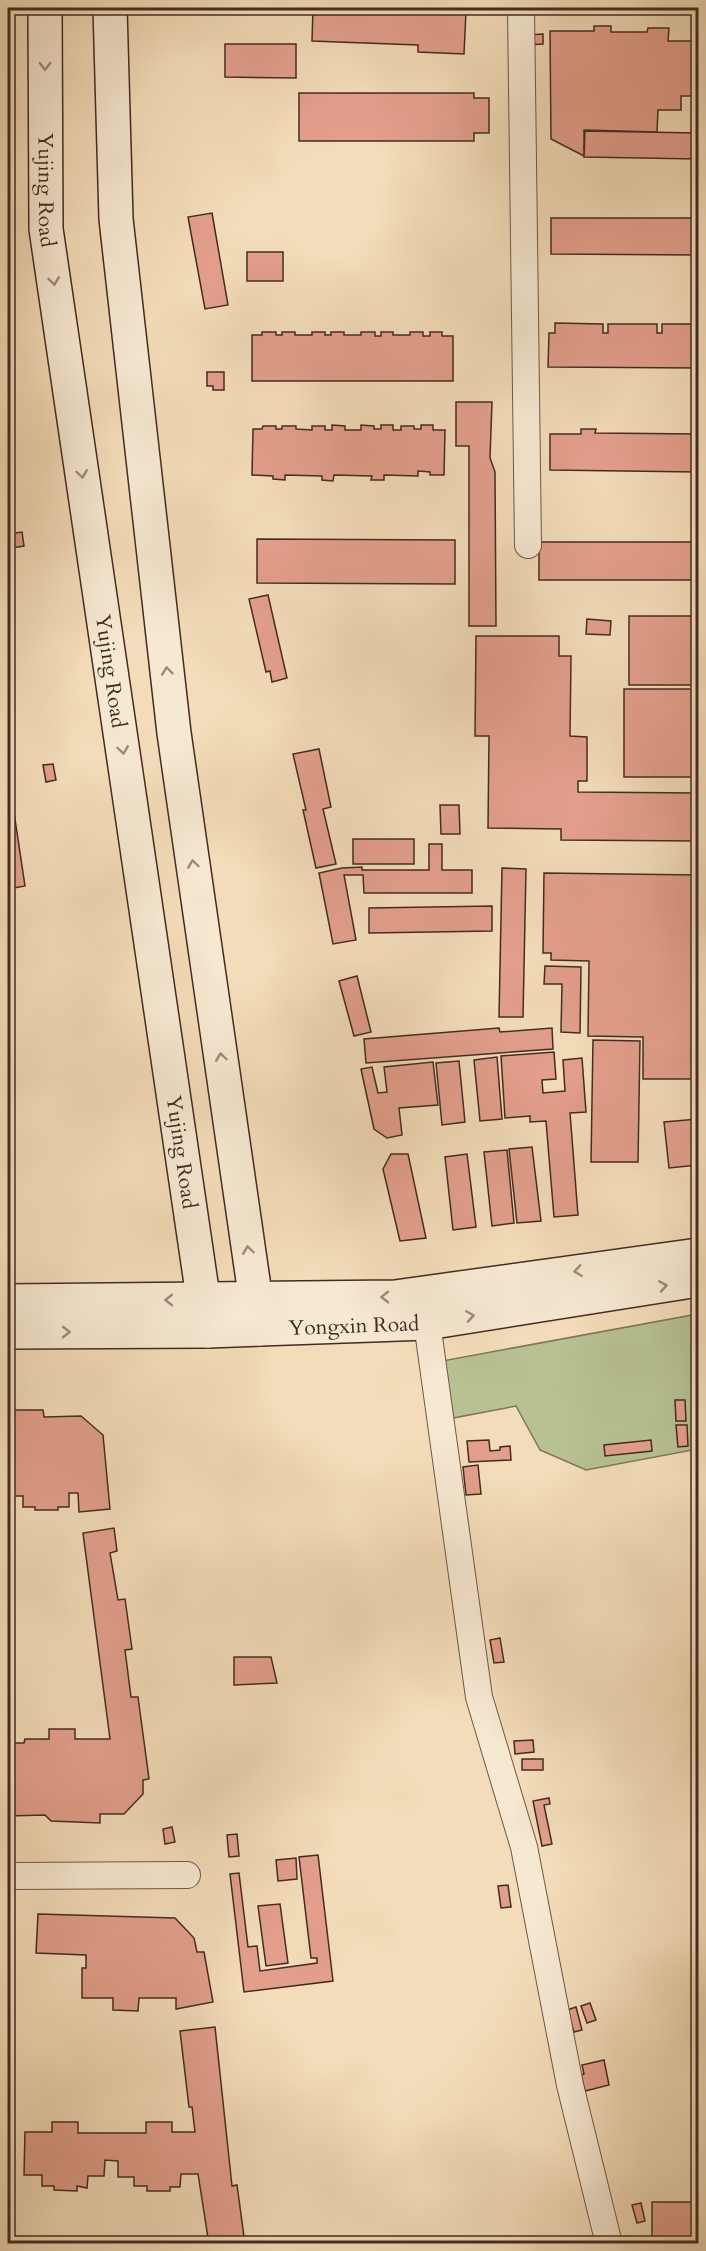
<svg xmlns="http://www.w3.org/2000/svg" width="706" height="2251" viewBox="0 0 706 2251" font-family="Cardo,serif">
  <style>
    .green { fill: #b7c192; stroke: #7e765a; stroke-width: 1.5 }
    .building { fill: #e39f8c; stroke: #442b22; stroke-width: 1.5 }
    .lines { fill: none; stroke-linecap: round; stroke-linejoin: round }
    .street-casing { stroke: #705748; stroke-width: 28 }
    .secondary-casing { stroke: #442b22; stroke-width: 36 }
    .street { stroke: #f7e8d2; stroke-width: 26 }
    .secondary { stroke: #f7e8d2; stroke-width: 33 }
    .oneway { stroke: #9e8a7a }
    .labels { text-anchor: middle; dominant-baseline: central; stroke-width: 6; stroke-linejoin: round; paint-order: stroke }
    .street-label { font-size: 21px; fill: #442b22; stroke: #f7e8d2 }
  </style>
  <rect width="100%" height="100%" fill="#f3dcb9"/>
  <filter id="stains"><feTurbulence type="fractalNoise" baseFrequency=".00333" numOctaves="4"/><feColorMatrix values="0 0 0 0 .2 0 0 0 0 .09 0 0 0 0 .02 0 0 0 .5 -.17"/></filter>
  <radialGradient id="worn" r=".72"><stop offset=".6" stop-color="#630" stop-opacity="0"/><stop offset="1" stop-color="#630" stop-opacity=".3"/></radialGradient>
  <path class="green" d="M698,1314V1449L586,1470L540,1450L516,1406L453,1418L442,1361Z"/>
  <g class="building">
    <path d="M313,8L466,11L464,54L418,52V45L312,41Z"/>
    <rect x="676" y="8" width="22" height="5"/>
    <path d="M594,26H611V32H647L648,28H669L668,41H698V96H681V110H658L657,132L584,130V156L551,139L550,31H594Z"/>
    <path d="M543,34V44L527,45V35Z"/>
    <path d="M225,44H296V78L225,77Z"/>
    <path d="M299,93H474V98H489V133H474V141H299Z"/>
    <path d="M585,131L698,133V159L584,157Z"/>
    <path d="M212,213L228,305L205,309L188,217Z"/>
    <path d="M551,218H698V255L551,254Z"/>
    <rect x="247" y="252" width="36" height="29"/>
    <path d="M555,323L603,324V333H608V324H657V333H662V324H698V368L548,367L549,333H555Z"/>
    <path d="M262,332H276V335H282V332H295V335H312V332H325V335H331V332H344V335H361V332H375V336H381V332H393V335H410V332H423V336H430V332H442V336H453V381H252V335H262Z"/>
    <path d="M207,372H224V390H213V386H207Z"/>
    <path d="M456,402H492L490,458L495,472L496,626H469V446H456Z"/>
    <path d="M332,425L345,426V430H361V425L374,426V429H381V425H393V430H401V426H414V429H421V425H433V430H445L444,475H430V472L418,471V476L384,475V480H371L372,476L334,475L333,481L322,480V476L285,475V480L273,479V476L252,475L253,429H262L263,426H276V429H282V426H296V429L312,430V426H325V430H332Z"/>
    <path d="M581,429H596L595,433L698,434V472L550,470V434H581Z"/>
    <path d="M22,532L24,546L11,548L9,534Z"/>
    <path d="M257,539L455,540V584L257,583Z"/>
    <rect x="539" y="542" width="159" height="38"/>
    <path d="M268,595L287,678L272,682L270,671L266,672L249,599Z"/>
    <rect x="629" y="616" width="69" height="69"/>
    <path d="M587,619L611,621L610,635L586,634Z"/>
    <path d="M476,636H559V656H571L570,736L587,737V781H578V792L698,793V841L561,840V829L488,828L489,736H475Z"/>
    <rect x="624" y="689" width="74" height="88"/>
    <path d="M319,749L331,807L323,809L336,864L316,868L303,810H306L293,754Z"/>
    <path d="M53,764L56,780L46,782L43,765Z"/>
    <path d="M440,805H459L460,834H441Z"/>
    <path d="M8,806H13L25,886L8,889Z"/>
    <rect x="353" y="839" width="61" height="25"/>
    <path d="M429,844H442V870H472V893H364L363,875H344L356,940L333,944L319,873L342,868L362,867V870H429Z"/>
    <path d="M502,868L526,869L523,1017H499Z"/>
    <path d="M544,873L698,875V1079H643V1037L588,1036L589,961L551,960V953H543Z"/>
    <path d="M492,906V931L369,933V908Z"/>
    <path d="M545,966L581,967L580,1033L561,1032L562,984H544Z"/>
    <path d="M357,976L371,1032L354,1036L339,981Z"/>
    <path d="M499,1028L500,1032L552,1028L553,1049L366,1063L364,1039Z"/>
    <path d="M593,1040L640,1041L638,1162H591Z"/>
    <path d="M554,1052L556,1079L542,1080L543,1093L565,1091L563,1060L582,1058L586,1112L570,1113L578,1215L554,1217L546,1121L530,1122V1116L505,1118L501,1056Z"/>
    <path d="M497,1057L502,1119L480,1121L474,1060Z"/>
    <path d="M459,1061L465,1122L442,1125L436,1063Z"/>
    <path d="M433,1062L438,1105L399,1108L402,1135L387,1138L374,1129L361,1069L372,1067L378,1093L387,1092L384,1067Z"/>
    <path d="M698,1119V1165L669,1168L664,1122Z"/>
    <path d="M532,1147L541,1221L517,1223L509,1149Z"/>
    <path d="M507,1150L514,1223L492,1226L484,1152Z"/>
    <path d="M391,1154H408L426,1238L400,1241L383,1169Z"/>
    <path d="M467,1154L476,1227L453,1230L445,1157Z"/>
    <path d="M675,1400H685L686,1421H676Z"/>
    <path d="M8,1410H43L44,1417L81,1416L103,1435L110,1509L79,1512L78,1493H69V1507H58V1510H35V1507H23V1496H8Z"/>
    <path d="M676,1425H687L688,1446L678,1447Z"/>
    <path d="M489,1440L490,1451L500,1450V1447L510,1446L511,1460L469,1462L467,1441Z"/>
    <path d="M651,1440L652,1451L605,1456L604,1445Z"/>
    <path d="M478,1465L481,1494L466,1495L463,1467Z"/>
    <path d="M114,1528L117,1551L110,1553L118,1600L125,1599L132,1649L125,1650L131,1697H138L149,1779L143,1780V1794L124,1814H100V1823L51,1821L45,1815L8,1816V1743H24L25,1739H49V1729H75V1739H110L83,1533Z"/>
    <path d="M500,1638L504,1662L494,1663L490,1640Z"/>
    <path d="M234,1657H271L277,1683L234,1685Z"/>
    <path d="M533,1740L534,1752L515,1754L514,1741Z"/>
    <rect x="522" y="1759" width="21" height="11"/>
    <path d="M549,1798L550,1804L544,1805L552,1844L542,1846L533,1801Z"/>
    <path d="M172,1827L175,1842L165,1844L163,1829Z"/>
    <path d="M237,1834L239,1856L229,1857L227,1835Z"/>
    <path d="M318,1855L333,1981L244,1992L230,1874L239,1873L248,1947L257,1946L260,1971L317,1963V1958H311L299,1857Z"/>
    <path d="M296,1858L297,1879L278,1881L276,1860Z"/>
    <path d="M508,1885L511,1907L501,1908L498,1886Z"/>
    <path d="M280,1904L288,1963L266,1966L258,1906Z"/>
    <path d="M38,1914L175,1918L194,1938L197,1952H204L213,2002L176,2009V1998H139L138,2011L113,2010V1998H82V1968H86V1955L36,1953Z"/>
    <path d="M590,2003L596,2020L587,2023L581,2006Z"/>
    <path d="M576,2007L582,2030L574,2032L567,2010Z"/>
    <path d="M215,2027L232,2186L237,2185L245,2244H209L198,2174H181L180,2187H170V2191H147V2186H134V2177H118V2161L105,2160L104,2176H88L87,2188L77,2186V2191L54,2190V2186H42V2175H24L25,2132H52V2122H78V2133H146V2122H172V2132H195L192,2107H189L180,2031Z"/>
    <path d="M604,2060L609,2085L585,2091L581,2075L584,2074L582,2065Z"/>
    <rect x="652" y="2202" width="46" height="42"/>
    <path d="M641,2203L645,2221L637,2223L632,2205Z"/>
  </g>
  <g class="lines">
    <defs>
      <g id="street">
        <path d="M521,8L528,545"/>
        <path d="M427,1323L479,1697L524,1847L570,2085L609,2244"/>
        <path d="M8,1876L187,1875"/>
      </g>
      <g id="secondary">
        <path id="s1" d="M45,8L46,229L208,1331"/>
        <path d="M110,8L116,219L174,733L260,1329"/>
        <path d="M8,1301L395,1297L698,1255"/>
        <path id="s2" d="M8,1332L208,1331L427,1323L698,1280"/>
      </g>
    </defs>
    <use href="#street" class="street-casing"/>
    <use href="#secondary" class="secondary-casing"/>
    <use href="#street" class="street"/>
    <use href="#secondary" class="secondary"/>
  </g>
  <defs><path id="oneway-chevron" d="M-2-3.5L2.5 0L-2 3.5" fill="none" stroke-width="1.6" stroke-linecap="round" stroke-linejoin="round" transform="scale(1.5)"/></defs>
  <g class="oneway">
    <use href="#oneway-chevron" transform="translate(45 66) rotate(90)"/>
    <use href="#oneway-chevron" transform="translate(54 281) rotate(82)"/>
    <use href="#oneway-chevron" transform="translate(82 474) rotate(82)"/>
    <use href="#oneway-chevron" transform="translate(167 671) rotate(-96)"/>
    <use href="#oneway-chevron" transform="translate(123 750) rotate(82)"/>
    <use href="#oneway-chevron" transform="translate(193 864) rotate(-98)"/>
    <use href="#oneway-chevron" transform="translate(221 1057) rotate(-98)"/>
    <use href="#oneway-chevron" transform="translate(248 1250) rotate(-98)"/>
    <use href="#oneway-chevron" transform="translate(578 1271) rotate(172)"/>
    <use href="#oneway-chevron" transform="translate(663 1286) rotate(-9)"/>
    <use href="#oneway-chevron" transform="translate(385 1297) rotate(179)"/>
    <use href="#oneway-chevron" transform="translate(169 1300) rotate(179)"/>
    <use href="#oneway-chevron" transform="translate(470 1316) rotate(-9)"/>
    <use href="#oneway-chevron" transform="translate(66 1332)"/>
  </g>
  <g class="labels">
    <g class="street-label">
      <text stroke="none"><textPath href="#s1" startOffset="182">Yujing Road</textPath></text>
      <text stroke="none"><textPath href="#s1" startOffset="668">Yujing Road</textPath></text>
      <text stroke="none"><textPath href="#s1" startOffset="1154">Yujing Road</textPath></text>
      <text stroke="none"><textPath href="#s2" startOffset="346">Yongxin Road</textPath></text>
    </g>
  </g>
  <rect width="706" height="2251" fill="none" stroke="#f3dcb9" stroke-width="30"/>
  <rect x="9" y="9" width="688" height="2233" fill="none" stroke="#442b22" stroke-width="3"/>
  <rect x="15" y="15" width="676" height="2221" fill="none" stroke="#442b22" stroke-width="1.5"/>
  <rect width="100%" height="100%" filter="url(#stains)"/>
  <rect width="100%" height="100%" fill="url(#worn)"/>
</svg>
